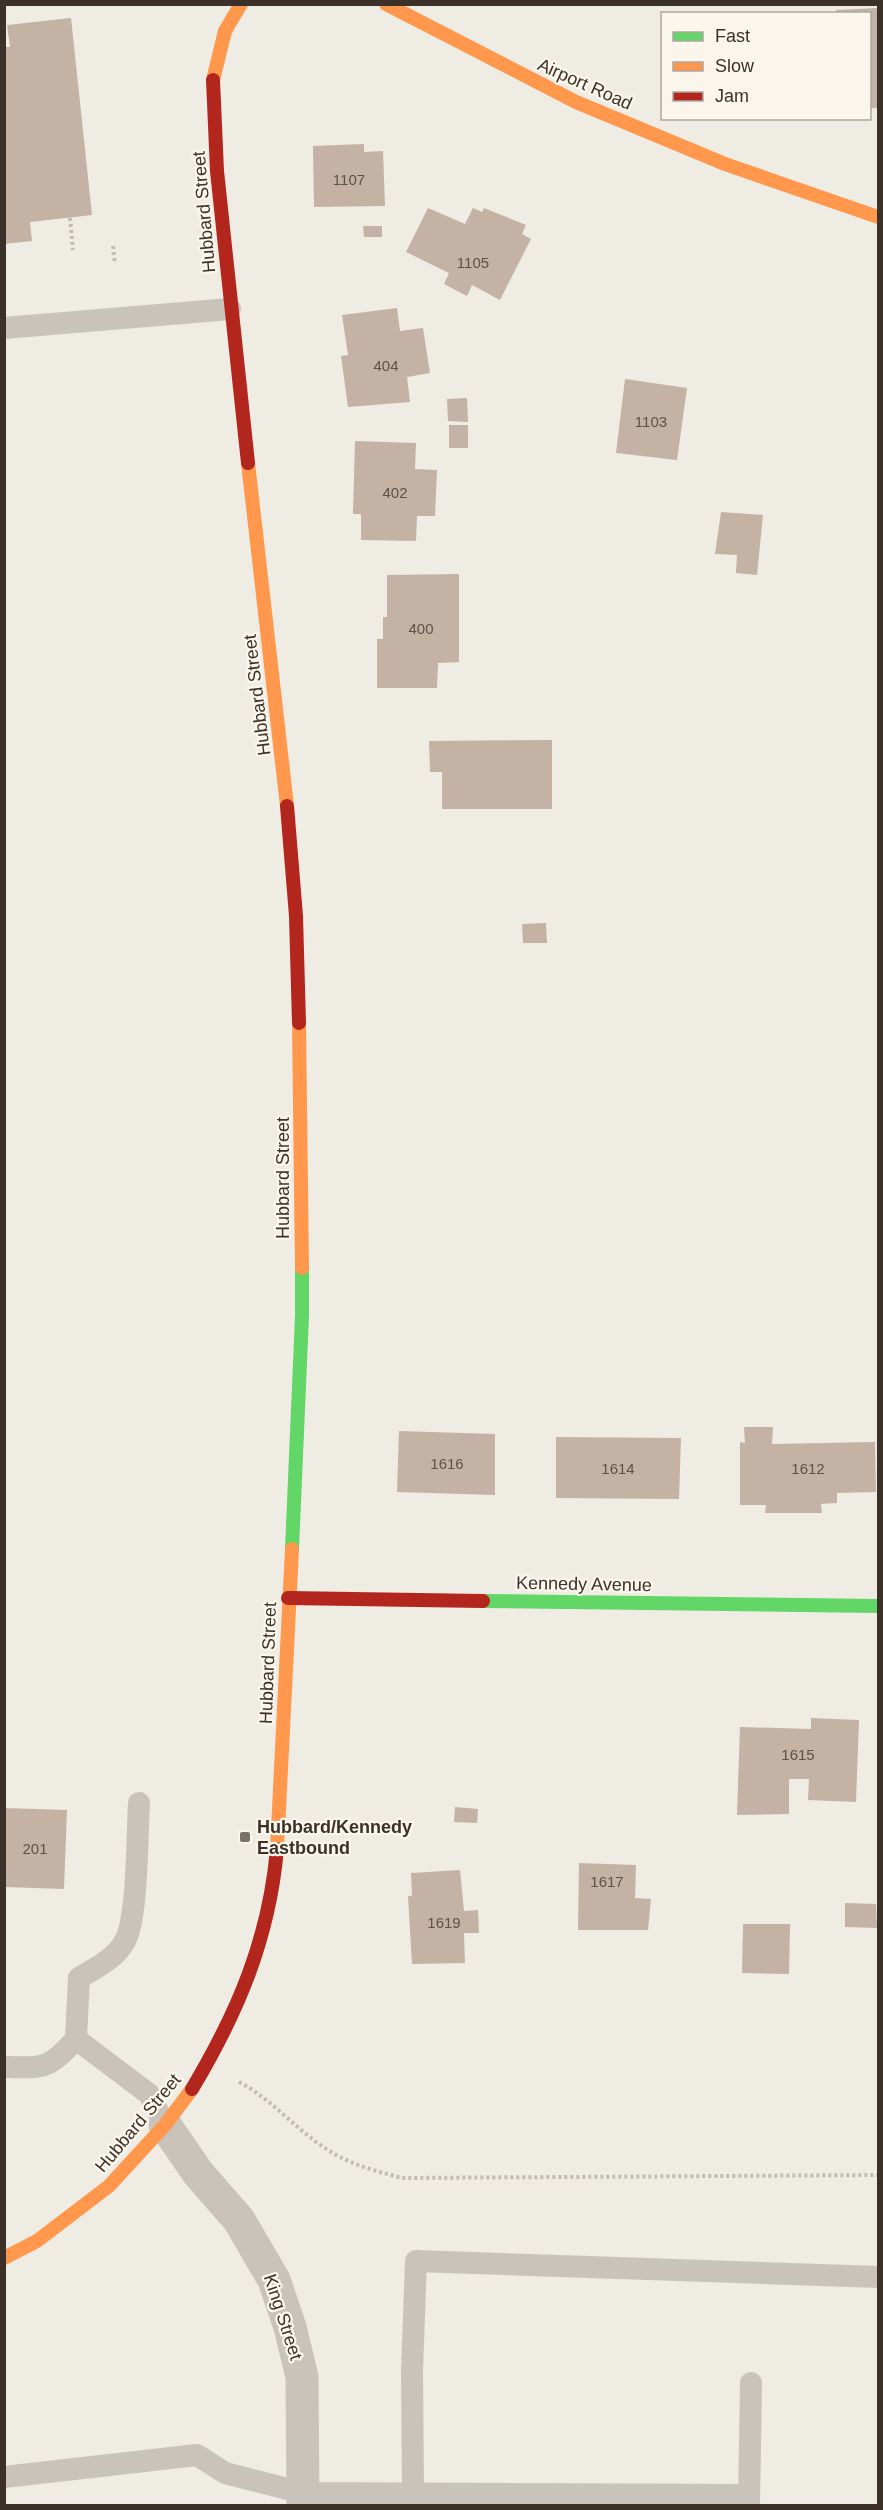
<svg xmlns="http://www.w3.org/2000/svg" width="883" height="2510" viewBox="0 0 883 2510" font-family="Arial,sans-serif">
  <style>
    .building { fill: #c4b2a4 }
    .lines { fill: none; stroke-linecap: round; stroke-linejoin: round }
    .path { stroke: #c2bcb4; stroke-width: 4; stroke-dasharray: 3 3; stroke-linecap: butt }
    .lane { stroke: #c9c3bc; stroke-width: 22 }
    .street { stroke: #c9c3bc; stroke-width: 33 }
    .fast { stroke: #63d668; stroke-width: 14 }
    .slow { stroke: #ff974d; stroke-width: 14 }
    .jam { stroke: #b3261e; stroke-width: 14 }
    .poi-dot { fill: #7a726a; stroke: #fbf6ec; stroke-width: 2 }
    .labels { text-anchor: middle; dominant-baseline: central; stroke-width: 4.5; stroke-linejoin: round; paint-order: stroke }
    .number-label { font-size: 15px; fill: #5d5148 }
    .street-label { font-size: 18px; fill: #3b3129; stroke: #fbf6ec }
    .poi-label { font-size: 18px; font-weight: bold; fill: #3b3129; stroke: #fbf6ec; text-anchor: start }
  </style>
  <rect width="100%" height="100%" fill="#efece4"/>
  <g class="building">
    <path d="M878,8V108H870V14H837L836,10Z"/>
    <path d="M71,18L92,215L30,222L32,241L4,244V47H10L7,25Z"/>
    <path d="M364,144V152L383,151L385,206L314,207L313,146Z"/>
    <path d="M428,208L465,224L473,208L482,212L484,208L526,225L522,234L531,239L500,300L472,285L467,296L444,284L449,273L406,252Z"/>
    <path d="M363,226H382V237H364Z"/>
    <path d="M397,308L400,331L423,328L430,373L407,377L410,402L348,407L341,356L348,355L342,315Z"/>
    <path d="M625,379L687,388L677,460L616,453Z"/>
    <path d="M467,398L468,422L448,421L447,399Z"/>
    <rect x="449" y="425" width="19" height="23"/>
    <path d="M355,441L416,443L415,469L437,470L435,516H417L416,541L361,540V514H353Z"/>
    <path d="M721,512L763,515L757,575L736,573L737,555L715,554Z"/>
    <path d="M459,574V662L438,663L437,688H377V639H383V617H387V575Z"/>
    <path d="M552,740V809H442V772H430L429,741Z"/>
    <path d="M546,923L547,943H523L522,924Z"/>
    <path d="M744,1427H773L772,1444L875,1442L876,1492L837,1493V1503L821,1504L822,1513H765L766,1505H740V1442L745,1443Z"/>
    <path d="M399,1431L495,1434V1495L397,1492Z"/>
    <path d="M556,1437L681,1438L679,1499L556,1498Z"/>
    <path d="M811,1718L859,1720L856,1802L808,1800L809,1779H789V1814L737,1815L740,1727L811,1729Z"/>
    <path d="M455,1807L478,1809L477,1823L454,1822Z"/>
    <path d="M4,1808L67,1810L64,1889L4,1887Z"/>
    <path d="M579,1863L636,1865L635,1898L651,1899L648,1930H578Z"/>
    <path d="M460,1870L464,1911L478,1910L479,1933H464L465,1963L412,1964L408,1896H412L411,1873Z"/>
    <path d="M845,1903L876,1904L877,1928L845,1927Z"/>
    <path d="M743,1924H790L789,1974L742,1973Z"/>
  </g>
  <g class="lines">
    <g class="path">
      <path d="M70,218L73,250"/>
      <path d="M113,246L115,264"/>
      <path d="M239,2082C273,2100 296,2130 328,2150C351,2165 376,2171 402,2178L878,2175"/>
    </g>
    <g class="lane">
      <path d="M4,328L230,309"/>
      <path d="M76,2039L149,2094L165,2125"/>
      <path d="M4,2067C46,2068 48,2069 76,2039L79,1978C96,1968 116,1958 125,1941C138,1917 137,1833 139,1803"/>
      <path d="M4,2477L197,2455L225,2473L303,2493L749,2495"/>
      <path d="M413,2493L412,2371L416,2261L878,2277"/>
      <path d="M749,2506L751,2383"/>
    </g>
    <path class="street" d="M165,2125L198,2173L239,2220L274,2280L290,2327L302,2377L303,2506"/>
    <g class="fast">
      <path d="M292,1549L302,1316V1268"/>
      <path d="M483,1601L878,1606"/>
    </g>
    <g class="slow">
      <path d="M386,4L576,102L725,164L878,217"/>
      <path d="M213,80L225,31L241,4"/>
      <path d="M248,463L287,806"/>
      <path d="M299,1023L302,1268"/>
      <path d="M277,1849L292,1549"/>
      <path d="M4,2258L37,2241L109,2186L165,2125L192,2089"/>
    </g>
    <g class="jam">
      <path d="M213,80L217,171L248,463"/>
      <path d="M287,806L296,916L299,1023"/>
      <path d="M288,1598L483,1601"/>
      <path d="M192,2089C238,2012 269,1939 277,1849"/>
    </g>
  </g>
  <rect class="poi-dot" x="239" y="1831" width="12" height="12" rx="3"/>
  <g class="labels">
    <g class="number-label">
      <text x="349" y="179">1107</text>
      <text x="473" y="262">1105</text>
      <text x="386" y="365">404</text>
      <text x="651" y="421">1103</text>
      <text x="395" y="492">402</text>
      <text x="421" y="628">400</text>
      <text x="447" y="1463">1616</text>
      <text x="618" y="1468">1614</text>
      <text x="808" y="1468">1612</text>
      <text x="798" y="1754">1615</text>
      <text x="35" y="1848">201</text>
      <text x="607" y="1881">1617</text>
      <text x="444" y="1922">1619</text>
    </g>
    <g class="street-label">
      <text transform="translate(585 84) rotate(24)">Airport Road</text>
      <text transform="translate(204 212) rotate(-95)">Hubbard Street</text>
      <text transform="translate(257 695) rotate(-97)">Hubbard Street</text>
      <text transform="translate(283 1178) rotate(-90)">Hubbard Street</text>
      <text transform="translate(584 1584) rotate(1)">Kennedy Avenue</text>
      <text transform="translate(268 1663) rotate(-88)">Hubbard Street</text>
      <text transform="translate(138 2123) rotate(-50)">Hubbard Street</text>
      <text transform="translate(283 2317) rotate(72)">King Street</text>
    </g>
    <g class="poi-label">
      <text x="257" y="1827">Hubbard/Kennedy<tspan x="257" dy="21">Eastbound</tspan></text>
    </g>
  </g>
  <rect width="883" height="2510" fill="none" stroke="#3b3129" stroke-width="12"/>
  <rect x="661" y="12" width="210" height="108" fill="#fbf6ec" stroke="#aea79e" stroke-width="1.5"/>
  <rect x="673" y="32" width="30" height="9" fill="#63d668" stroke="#aea79e" stroke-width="1.5"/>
  <text x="715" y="42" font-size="18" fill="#3b3129">Fast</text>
  <rect x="673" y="62" width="30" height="9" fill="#ff974d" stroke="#aea79e" stroke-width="1.5"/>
  <text x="715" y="72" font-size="18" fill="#3b3129">Slow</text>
  <rect x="673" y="92" width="30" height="9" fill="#b3261e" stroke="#aea79e" stroke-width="1.5"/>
  <text x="715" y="102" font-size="18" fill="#3b3129">Jam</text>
</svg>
